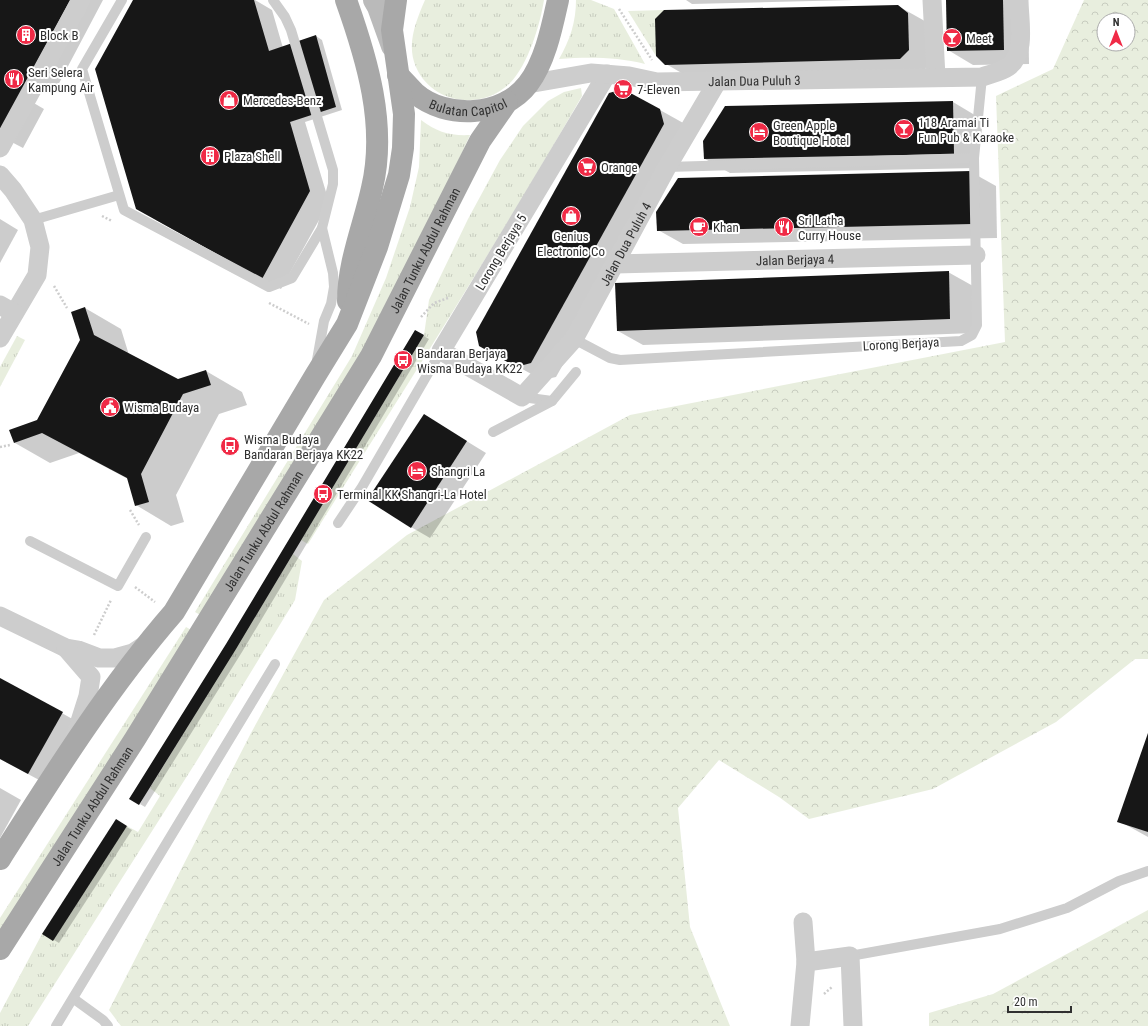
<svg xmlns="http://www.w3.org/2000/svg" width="1148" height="1026" viewBox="0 0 1148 1026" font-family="'Roboto Condensed',sans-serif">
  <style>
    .grass { fill: url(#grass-tufts) }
    .forest { fill: url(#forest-crowns); fill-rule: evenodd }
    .shadow { fill: #0003 }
    .building { fill: #171717 }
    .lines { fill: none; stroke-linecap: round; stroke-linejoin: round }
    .path { stroke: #cdcdcd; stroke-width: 2.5; stroke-dasharray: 2 2; stroke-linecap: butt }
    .lane { stroke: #cdcdcd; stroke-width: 10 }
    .street { stroke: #cdcdcd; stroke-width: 19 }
    .secondary { stroke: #bababa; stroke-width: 22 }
    .primary { stroke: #a8a8a8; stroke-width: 22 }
    .labels { text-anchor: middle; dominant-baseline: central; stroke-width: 4; stroke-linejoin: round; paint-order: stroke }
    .poi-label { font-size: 13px; fill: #303030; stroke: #fff; text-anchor: start }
    .street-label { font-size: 13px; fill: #303030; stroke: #fff }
  </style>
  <defs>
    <pattern id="grass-tufts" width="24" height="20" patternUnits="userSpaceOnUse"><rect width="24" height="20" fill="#e8eede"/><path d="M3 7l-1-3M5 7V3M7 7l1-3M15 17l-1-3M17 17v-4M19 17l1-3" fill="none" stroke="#c7ccbf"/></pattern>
    <pattern id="forest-crowns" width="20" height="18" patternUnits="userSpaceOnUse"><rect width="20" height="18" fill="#e8eede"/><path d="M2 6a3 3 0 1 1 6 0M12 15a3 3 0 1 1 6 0" fill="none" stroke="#c7ccbf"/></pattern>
  </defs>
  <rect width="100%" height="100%" fill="#fff"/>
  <g class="grass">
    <path d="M425,0H544C540,25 528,65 510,83C482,111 432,104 416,67C406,45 416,21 425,0Z"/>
    <path d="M576,0H591L614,9L645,64C616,57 589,57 559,59C570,40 576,22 576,0Z"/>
    <path d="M664,10L656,56L628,11Z"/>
    <path d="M581,88L582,96C495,248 400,395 308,544L301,540L424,335L429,300L468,219L500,160L523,126L548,101L564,92Z"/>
    <path d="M421,120C437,132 450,136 470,135L427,230L359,360L202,616L195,612L352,356L386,278L410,207L419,167Z"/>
    <path d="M17,336L25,340L0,387V367Z"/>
    <path d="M293,554L302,561L295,600L196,762L28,1026H0V1013L42,934L127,826L138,832L160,796L150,788Z"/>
    <path d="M186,627L193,631L0,933V918Z"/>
  </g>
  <g class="forest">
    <path d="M1084,0H1148V659H1135L1056,722L933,789L809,819L779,797L719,760L678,808L690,927L730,1026H121L109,1010L251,733L324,600L407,535L630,415L1005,342L996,96L1053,69ZM1104,20H1128V44H1104Z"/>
    <path d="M1148,910V1026H929V1013L993,994Z"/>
  </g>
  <g class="shadow">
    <path d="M0,0H103L56,89L43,82L32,102L44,109L23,148L0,136Z"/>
    <path d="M134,0H255L272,10L283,48L316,36L322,40L342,110L305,122L329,202L281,289L156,220Z"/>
    <path d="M686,0H854L692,4Z"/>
    <path d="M947,0H1028L1029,64L973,65L948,50Z"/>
    <path d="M898,6L923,20L933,28L925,73L692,79L666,64Z"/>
    <path d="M953,102L978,117L979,168L730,173L705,159Z"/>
    <path d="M660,110L685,124L689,139L556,377L542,380L506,360Z"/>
    <path d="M971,172L996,186L997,238L683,244L658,230Z"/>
    <path d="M0,219L18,230L0,263Z"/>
    <path d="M948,272L973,286L975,333L643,345L618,331Z"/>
    <path d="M85,308L121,329L129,355L178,380L206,371L242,392L247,405L219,414L176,495L184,522L171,526L136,505L128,479L79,453L50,463L15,443L38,421L81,340Z"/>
    <path d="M416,332L429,339L242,652L145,807L140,804L227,644Z"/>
    <path d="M424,415L486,453L430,538L411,527Z"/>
    <path d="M0,679L87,727L54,788L0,759Z"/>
    <path d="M1148,736V837L1119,821Z"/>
    <path d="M0,788L21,800L0,838Z"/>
    <path d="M116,821L132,830L59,943L44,934Z"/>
  </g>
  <g class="building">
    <path d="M0,0H70L0,131Z"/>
    <path d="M133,0H254L269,51L316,35L336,107L290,122L310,191L262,279L136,209L95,69Z"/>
    <path d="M946,0H1003L1004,50L947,51Z"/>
    <path d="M898,5L908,13L909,50L900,59L665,65L656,56L655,19L664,10Z"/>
    <path d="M623,89L660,109L664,124L531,363L516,367L479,346L476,332L609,93Z"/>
    <path d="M953,101L954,154L704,159L703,141L725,106Z"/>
    <path d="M971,171L972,224L657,231L656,212L678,178Z"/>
    <path d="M949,271L950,319L617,331L615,283Z"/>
    <path d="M85,307L94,335L178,379L206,370L211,385L183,394L141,474L149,502L135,506L127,478L42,433L14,443L9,430L37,420L80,340L71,312Z"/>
    <path d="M415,330L424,335L236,649L139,805L129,799L226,644Z"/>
    <path d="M424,414L467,441L411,528L367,500Z"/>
    <path d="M0,678L63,712L28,774L0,759Z"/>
    <path d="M1148,733V832L1117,822Z"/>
    <path d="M116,819L127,826L53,941L42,934Z"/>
  </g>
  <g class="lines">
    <g class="path">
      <path d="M619,9L652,60"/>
      <path d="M102,216L112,221"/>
      <path d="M54,286L67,308"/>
      <path d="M269,303L309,324"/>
      <path d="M421,317L434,303L448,298"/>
      <path d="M0,447L10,445"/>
      <path d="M130,510L139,525"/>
      <path d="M135,587L155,602"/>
      <path d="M94,635L111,600"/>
      <path d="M824,994L832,987"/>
    </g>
    <g class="lane">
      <path d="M122,0L82,69L124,210L269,287L292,278L322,228L333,184V170L291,30L285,17L273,0"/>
      <path d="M667,167L974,158"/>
      <path d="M33,220L119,195"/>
      <path d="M574,339L610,358L620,360L961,341L972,335L977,325L974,158L982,77"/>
      <path d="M317,360L324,321L331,304L334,287L333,273L322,228"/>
      <path d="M522,397L552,401L576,372"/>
      <path d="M493,432L552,401"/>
      <path d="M338,523L362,487L441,351"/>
      <path d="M30,541L118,586L146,537"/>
      <path d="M850,956L1000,929L1067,908L1119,881L1148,871"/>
      <path d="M74,999L103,1020L108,1026"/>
      <path d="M56,1026L275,664"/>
    </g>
    <g class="street">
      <path d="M932,0L936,77"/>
      <path id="s1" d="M607,74L441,351L522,397L574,339L667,167L717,82"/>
      <path id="s2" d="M528,84L591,73L629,76L657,82L982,77C990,74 1001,72 1008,67C1027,54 1019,20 1019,0"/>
      <path d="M0,148L81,0"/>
      <path d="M0,175L13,190L33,220L40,247L37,275L0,338"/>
      <path id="s3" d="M615,264L976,255"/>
      <path d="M0,305L14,313"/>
      <path d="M0,616L66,648L78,650L99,658H115L133,653L145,645"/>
      <path d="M66,648L91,677L88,696L75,737"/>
      <path d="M803,922L806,962"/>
      <path d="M800,1026L806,962L850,956L853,1026"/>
    </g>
    <path class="secondary" d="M374,0L378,7L392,46"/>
    <g class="primary">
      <path d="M346,0C367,59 387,125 372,188C364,225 348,262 348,301"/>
      <path id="s4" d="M398,75C404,81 409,87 415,93C446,120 503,117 528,84C545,62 552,27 558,0"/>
      <path d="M0,859C54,774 108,688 174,612L315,376L347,324L377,247L399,175L403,148L404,114L392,30L396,0"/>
      <path id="s5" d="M0,949L135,739L371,356L480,141L507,102"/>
    </g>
  </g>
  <defs>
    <symbol id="building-disc" viewBox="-11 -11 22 22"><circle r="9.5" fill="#f02a46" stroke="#fff"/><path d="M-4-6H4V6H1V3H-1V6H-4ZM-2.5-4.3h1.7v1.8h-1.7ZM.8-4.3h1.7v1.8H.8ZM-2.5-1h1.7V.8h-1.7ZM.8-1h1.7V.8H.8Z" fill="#fff"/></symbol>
    <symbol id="bar-disc" viewBox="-11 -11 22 22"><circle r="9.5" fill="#f02a46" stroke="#fff"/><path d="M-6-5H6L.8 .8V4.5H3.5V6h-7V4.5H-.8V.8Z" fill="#fff"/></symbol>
    <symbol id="restaurant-disc" viewBox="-11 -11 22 22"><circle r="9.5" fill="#f02a46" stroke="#fff"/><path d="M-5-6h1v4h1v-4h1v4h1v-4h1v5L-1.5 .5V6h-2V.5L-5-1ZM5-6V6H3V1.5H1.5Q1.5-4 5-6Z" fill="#fff"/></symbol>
    <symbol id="supermarket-disc" viewBox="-11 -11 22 22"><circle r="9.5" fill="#f02a46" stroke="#fff"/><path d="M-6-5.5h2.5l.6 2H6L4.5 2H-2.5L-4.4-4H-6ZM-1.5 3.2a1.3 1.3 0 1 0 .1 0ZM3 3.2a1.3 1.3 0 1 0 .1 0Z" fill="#fff"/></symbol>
    <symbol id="shop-disc" viewBox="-11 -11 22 22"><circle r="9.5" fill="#f02a46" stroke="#fff"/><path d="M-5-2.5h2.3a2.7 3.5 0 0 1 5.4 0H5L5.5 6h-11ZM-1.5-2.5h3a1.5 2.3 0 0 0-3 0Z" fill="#fff"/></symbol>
    <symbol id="hotel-disc" viewBox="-11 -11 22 22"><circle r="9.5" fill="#f02a46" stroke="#fff"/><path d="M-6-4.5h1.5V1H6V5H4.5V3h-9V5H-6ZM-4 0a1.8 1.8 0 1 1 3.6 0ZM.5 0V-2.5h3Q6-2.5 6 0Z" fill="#fff"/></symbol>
    <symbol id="cafe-disc" viewBox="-11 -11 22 22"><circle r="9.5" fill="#f02a46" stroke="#fff"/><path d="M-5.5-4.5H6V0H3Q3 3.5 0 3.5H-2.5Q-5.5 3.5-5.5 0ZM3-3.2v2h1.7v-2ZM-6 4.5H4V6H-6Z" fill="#fff"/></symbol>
    <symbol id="bus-disc" viewBox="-11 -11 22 22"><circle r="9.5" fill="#f02a46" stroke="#fff"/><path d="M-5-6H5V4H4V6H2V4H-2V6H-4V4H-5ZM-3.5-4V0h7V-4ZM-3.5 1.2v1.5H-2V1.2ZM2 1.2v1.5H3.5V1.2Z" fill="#fff"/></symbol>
    <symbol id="civic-disc" viewBox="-11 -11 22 22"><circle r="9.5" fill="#f02a46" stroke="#fff"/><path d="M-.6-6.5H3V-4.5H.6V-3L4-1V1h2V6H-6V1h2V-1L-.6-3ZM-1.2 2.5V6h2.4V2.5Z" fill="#fff"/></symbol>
  </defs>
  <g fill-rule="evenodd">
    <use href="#building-disc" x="15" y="24" width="22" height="22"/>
    <use href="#bar-disc" x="941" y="27" width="22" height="22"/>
    <use href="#restaurant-disc" x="3" y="68" width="22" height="22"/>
    <use href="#supermarket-disc" x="612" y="78" width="22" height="22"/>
    <use href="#shop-disc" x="218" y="89" width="22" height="22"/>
    <use href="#bar-disc" x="893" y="118" width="22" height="22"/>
    <use href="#hotel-disc" x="748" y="121" width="22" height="22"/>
    <use href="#building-disc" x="199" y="145" width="22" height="22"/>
    <use href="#supermarket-disc" x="576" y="156" width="22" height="22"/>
    <use href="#shop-disc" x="560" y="205" width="22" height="22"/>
    <use href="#cafe-disc" x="688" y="216" width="22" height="22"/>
    <use href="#restaurant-disc" x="773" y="216" width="22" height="22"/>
    <use href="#bus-disc" x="392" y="349" width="22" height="22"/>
    <use href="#civic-disc" x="99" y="396" width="22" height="22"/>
    <use href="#bus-disc" x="219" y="435" width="22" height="22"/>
    <use href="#hotel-disc" x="406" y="460" width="22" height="22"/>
    <use href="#bus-disc" x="312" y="483" width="22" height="22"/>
  </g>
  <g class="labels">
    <g class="poi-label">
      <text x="40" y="35">Block B</text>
      <text x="966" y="38">Meet</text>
      <text x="28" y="72">Seri Selera<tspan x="28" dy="15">Kampung Air</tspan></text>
      <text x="637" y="89">7-Eleven</text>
      <text x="243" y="100">Mercedes-Benz</text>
      <text x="918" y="122">118 Aramai Ti<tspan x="918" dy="15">Fun Pub &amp; Karaoke</tspan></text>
      <text x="773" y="125">Green Apple<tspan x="773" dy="15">Boutique Hotel</tspan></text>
      <text x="224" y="156">Plaza Shell</text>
      <text x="601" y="167">Orange</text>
      <text x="798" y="220">Sri Latha<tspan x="798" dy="15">Curry House</tspan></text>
      <text x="713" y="227">Khan</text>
      <text x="571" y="236" text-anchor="middle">Genius<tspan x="571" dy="15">Electronic Co</tspan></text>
      <text x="417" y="353">Bandaran Berjaya<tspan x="417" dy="15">Wisma Budaya KK22</tspan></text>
      <text x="124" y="407">Wisma Budaya</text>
      <text x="244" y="439">Wisma Budaya<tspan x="244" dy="15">Bandaran Berjaya KK22</tspan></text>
      <text x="431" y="471">Shangri La</text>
      <text x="337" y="494">Terminal KK Shangri-La Hotel</text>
    </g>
    <g class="street-label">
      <text stroke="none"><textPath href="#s2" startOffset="228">Jalan Dua Puluh 3</textPath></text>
      <text stroke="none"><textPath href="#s4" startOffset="82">Bulatan Capitol</textPath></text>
      <text stroke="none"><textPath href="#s1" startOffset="602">Jalan Dua Puluh 4</textPath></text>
      <text stroke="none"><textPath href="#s5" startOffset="818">Jalan Tunku Abdul Rahman</textPath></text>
      <text transform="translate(501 252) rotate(-59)">Lorong Berjaya 5</text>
      <text stroke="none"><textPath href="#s3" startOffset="180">Jalan Berjaya 4</textPath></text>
      <text transform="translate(901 344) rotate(-3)">Lorong Berjaya</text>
      <text stroke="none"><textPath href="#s5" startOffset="494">Jalan Tunku Abdul Rahman</textPath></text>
      <text stroke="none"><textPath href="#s5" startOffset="170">Jalan Tunku Abdul Rahman</textPath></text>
    </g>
  </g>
  <g transform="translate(1116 32)"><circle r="19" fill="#ffffff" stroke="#acacac"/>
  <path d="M0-3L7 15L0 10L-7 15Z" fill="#f02a46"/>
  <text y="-6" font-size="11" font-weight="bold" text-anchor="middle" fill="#303030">N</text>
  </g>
  <path d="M1008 1006v6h63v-6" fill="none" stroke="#303030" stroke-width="2"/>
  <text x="1014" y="1006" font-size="12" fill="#303030" stroke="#ffffff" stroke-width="3" paint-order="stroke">20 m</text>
</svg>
